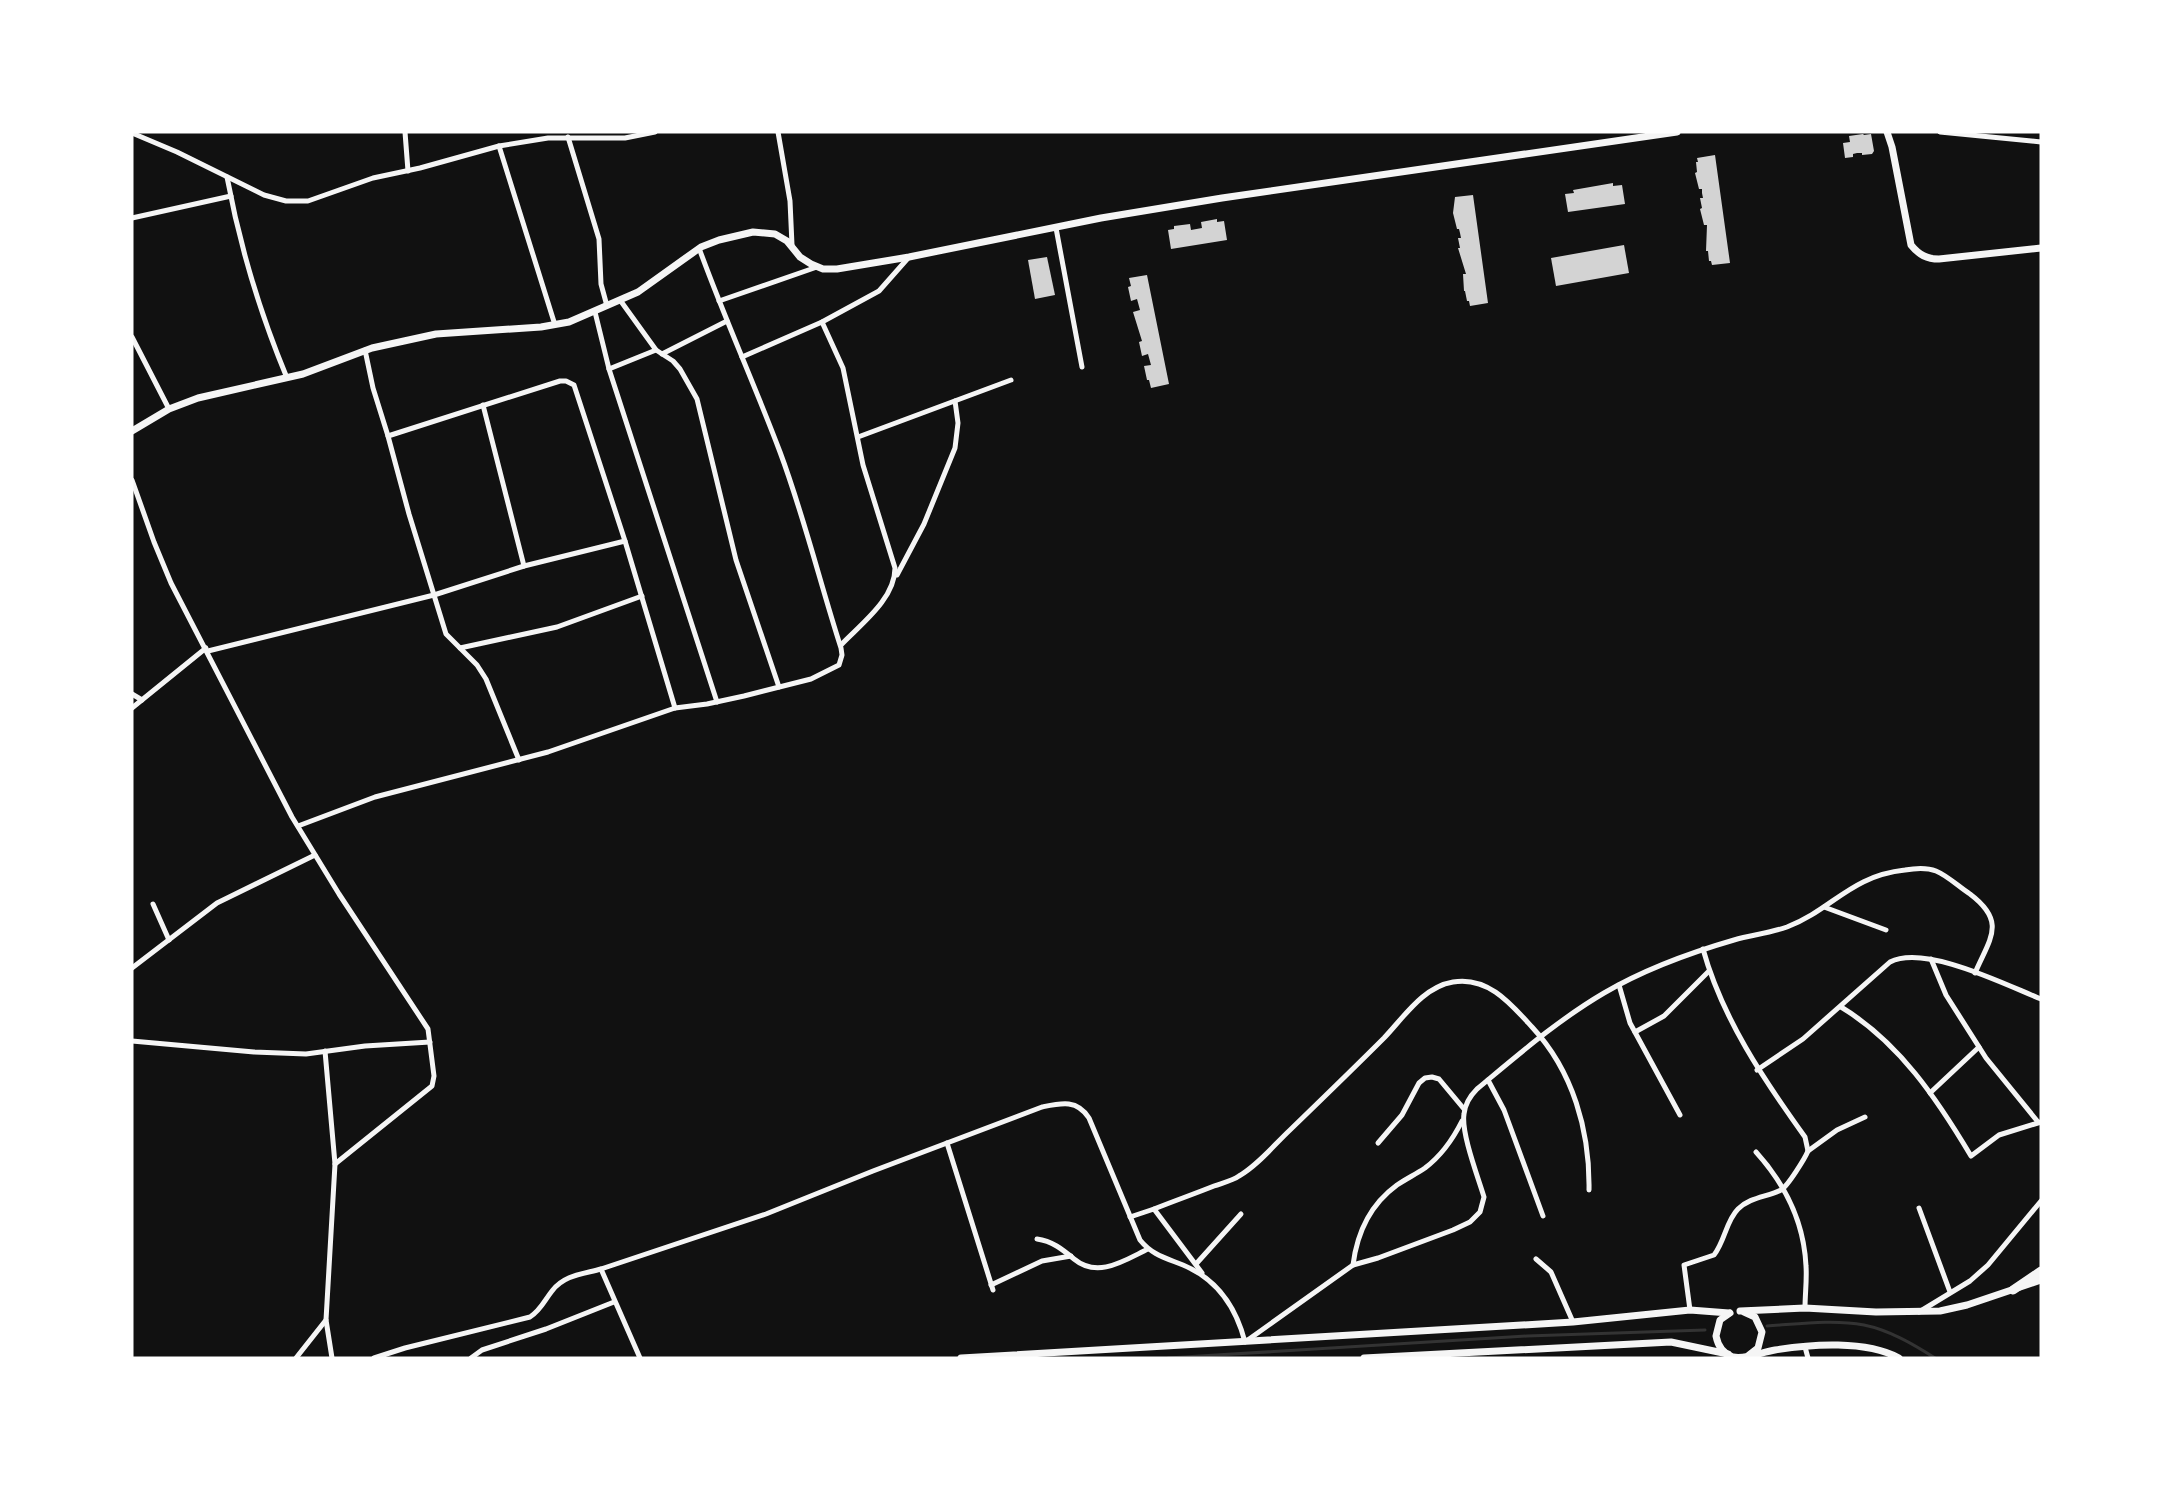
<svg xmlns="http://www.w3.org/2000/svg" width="2173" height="1490" viewBox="0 0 2173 1490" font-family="'Public Sans',sans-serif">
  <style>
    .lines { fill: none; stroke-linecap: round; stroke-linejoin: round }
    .stream { stroke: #333; stroke-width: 3 }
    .building { fill: #d3d3d3 }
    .minor { stroke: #f5f5f5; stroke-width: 5 }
    .tertiary { stroke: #f5f5f5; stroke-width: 7 }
    .primary { stroke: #f5f5f5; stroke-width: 9 }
  </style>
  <rect width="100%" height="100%" fill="#111"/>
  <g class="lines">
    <g class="stream">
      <path d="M1767,1326C1798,1324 1833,1319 1864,1325C1889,1330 1913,1344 1935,1358"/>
      <path d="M1168,1358L1527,1336L1705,1330"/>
    </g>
  </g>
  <g class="building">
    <path d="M1863,134L1864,135L1871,134L1874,151L1872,154L1862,155V153H1857L1853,154V157L1845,158L1843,143L1850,142L1849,136Z"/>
    <path d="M1715,155L1730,263L1712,265L1711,261H1709L1708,251H1706L1707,225H1704L1700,209L1702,208L1700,198H1703L1702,193V189H1699L1695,173L1697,172L1696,162H1698L1697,158Z"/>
    <path d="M1613,183V186L1622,185L1625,204L1568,212L1565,194L1574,193L1573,190Z"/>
    <path d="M1473,195L1488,303L1470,306L1469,301H1467L1465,291H1464L1463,274H1466L1458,248H1460L1458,238H1461L1460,233L1459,229H1457L1453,213L1455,197Z"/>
    <path d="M1217,219V222L1224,221L1227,240L1171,249L1168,230L1174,229V226L1190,224L1191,230L1202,228L1201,222Z"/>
    <path d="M1624,245L1629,273L1556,286L1551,258Z"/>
    <path d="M1047,257L1055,295L1035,299L1028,260Z"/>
    <path d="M1147,275L1169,384L1151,388L1149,380H1147L1144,366L1151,365L1148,354L1142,356L1139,342L1142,341L1133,312L1140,310L1137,299L1131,301L1128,287L1131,286L1129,278Z"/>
  </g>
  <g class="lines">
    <g class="minor">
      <path d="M405,132L408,171"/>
      <path d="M778,132L790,201L792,245"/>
      <path d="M1940,132L2041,142"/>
      <path d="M132,133L177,152L264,195L286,201H308L373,178L420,168L499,146L548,138H625L655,132"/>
      <path d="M568,137L599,239L601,284L607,306"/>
      <path d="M499,146L555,325"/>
      <path d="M227,177C240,247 260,313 287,378"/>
      <path d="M132,218L231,196"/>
      <path d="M1056,228L1082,367"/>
      <path d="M620,300L656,350L673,361L680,369L697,399L736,560L779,687"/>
      <path d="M719,301L817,267"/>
      <path d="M595,312L609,369L717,702"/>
      <path d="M822,322L843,368L863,465L895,568C895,599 861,624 841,645"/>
      <path d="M132,337L169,409"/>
      <path d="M365,350L373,388L388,436L409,514L446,634L477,665L486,679L519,760"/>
      <path d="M662,354L727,321"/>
      <path d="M742,357L822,322L879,291L909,257"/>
      <path d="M609,369L656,350"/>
      <path d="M483,405L524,566"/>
      <path d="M388,436L560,381H566L574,385L625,541L675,708"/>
      <path d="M858,437L1011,380"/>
      <path d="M132,480L154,542L171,583L292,817L339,894L428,1029L434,1076L432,1086L335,1164"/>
      <path d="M897,575L924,524L955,448L958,423L955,401"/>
      <path d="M460,648L557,627L642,596"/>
      <path d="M208,651L434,595L524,566L625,541"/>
      <path d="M132,694L142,700"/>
      <path d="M132,708L206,648"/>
      <path d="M298,826L375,797L548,752L675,708L707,704L744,696L811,679L839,665L842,655L841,648C820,583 804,516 780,452C754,383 724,317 699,248"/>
      <path d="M153,904L169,940"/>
      <path d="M1824,907L1886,930"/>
      <path d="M1931,959L1946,995L1986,1058L2038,1122"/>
      <path d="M132,968L217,903L315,855"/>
      <path d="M1619,985L1630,1023L1680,1115"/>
      <path d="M1841,1007C1899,1042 1937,1099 1971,1156L1999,1135L2041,1122"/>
      <path d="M1635,1032L1664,1016L1709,971"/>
      <path d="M132,1041L254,1052L306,1054L365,1046L430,1042"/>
      <path d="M325,1051L335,1164L326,1320L332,1358"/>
      <path d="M1757,1070L1803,1039L1890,962C1925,944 2006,985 2041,999"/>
      <path d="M1488,1080L1504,1110L1543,1216"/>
      <path d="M1930,1093L1979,1047"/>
      <path d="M947,1143L993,1290"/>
      <path d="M1378,1143L1402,1115L1419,1083L1425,1078L1432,1077L1439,1079L1464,1109"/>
      <path d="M1808,1151L1837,1130L1865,1117"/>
      <path d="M1756,1152C1785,1184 1804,1222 1806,1266C1807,1280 1805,1294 1805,1308"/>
      <path d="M1919,1208L1950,1292"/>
      <path d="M1154,1209C1174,1201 1194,1194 1214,1186C1222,1183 1232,1181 1239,1176C1258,1165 1274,1145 1290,1130C1321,1100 1353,1069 1384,1038C1404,1017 1423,987 1453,982C1488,976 1511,1004 1532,1027C1573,1071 1590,1131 1589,1190"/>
      <path d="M1130,1217L1154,1209L1202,1273"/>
      <path d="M1037,1239C1052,1241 1062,1249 1074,1259C1098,1279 1125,1260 1148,1249"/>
      <path d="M1536,1259L1551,1272L1573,1322"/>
      <path d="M1196,1264L1241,1214"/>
      <path d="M1353,1265C1357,1233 1371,1204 1397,1185C1406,1179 1416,1174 1425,1168C1441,1156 1453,1139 1462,1121"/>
      <path d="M991,1285L1042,1261L1071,1256"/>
      <path d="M1690,1310L1684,1265L1714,1255C1725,1241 1726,1221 1738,1209C1750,1197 1767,1197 1781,1190C1788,1186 1805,1158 1808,1151L1805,1137C1764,1080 1722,1018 1703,949"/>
      <path d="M1919,1312L1970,1281L1988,1265L2041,1201"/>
      <path d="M1805,1347L1808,1358"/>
      <path d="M296,1358L326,1320"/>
      <path d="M374,1358L405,1348L530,1317C541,1310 544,1301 552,1291C564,1275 583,1274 601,1269"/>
      <path d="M471,1358L482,1350L546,1329L614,1302"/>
      <path d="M640,1358L601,1269L766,1214L873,1171L1042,1107C1061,1103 1077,1099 1089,1118L1140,1240C1152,1255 1166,1258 1183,1265C1217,1279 1236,1307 1245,1342L1353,1265L1378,1258L1453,1230L1470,1222L1480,1212L1484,1197C1478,1177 1461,1133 1464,1114C1465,1104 1470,1096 1477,1089C1518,1055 1558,1020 1604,993C1645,969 1689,953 1734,940C1752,935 1770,933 1787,927C1833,909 1850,876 1905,870C1916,868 1926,867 1936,871C1948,876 1959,887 1970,894C2007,922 1990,938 1975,973"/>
    </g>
    <g class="tertiary">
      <path d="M1887,132L1892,147L1911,245C1919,255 1927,259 1939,259L2041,248"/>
      <path d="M132,431L169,409L198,398L303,374L372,348L436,334L541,327L569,322L638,292L701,247L719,240L753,232L775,234L787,241L800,257L811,264L823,269H837L909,257L1101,218L1222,198L1677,132"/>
      <path d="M1740,1311L1805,1308L1876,1312L1940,1311L1967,1305L2041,1280"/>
      <path d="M1744,1312L1755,1317L1762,1332L1758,1348L1749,1355"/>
      <path d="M1730,1313L1720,1320L1716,1336C1718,1346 1723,1354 1733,1357C1745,1360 1762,1352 1775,1350C1811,1344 1866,1340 1899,1358"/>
      <path d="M961,1358L1573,1322L1690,1310L1729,1313"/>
      <path d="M1364,1358L1671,1342L1728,1354"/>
    </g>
    <path class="primary" d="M2013,1290L2041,1271"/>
  </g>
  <rect width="2173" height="1490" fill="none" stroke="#ffffff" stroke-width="267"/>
</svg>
